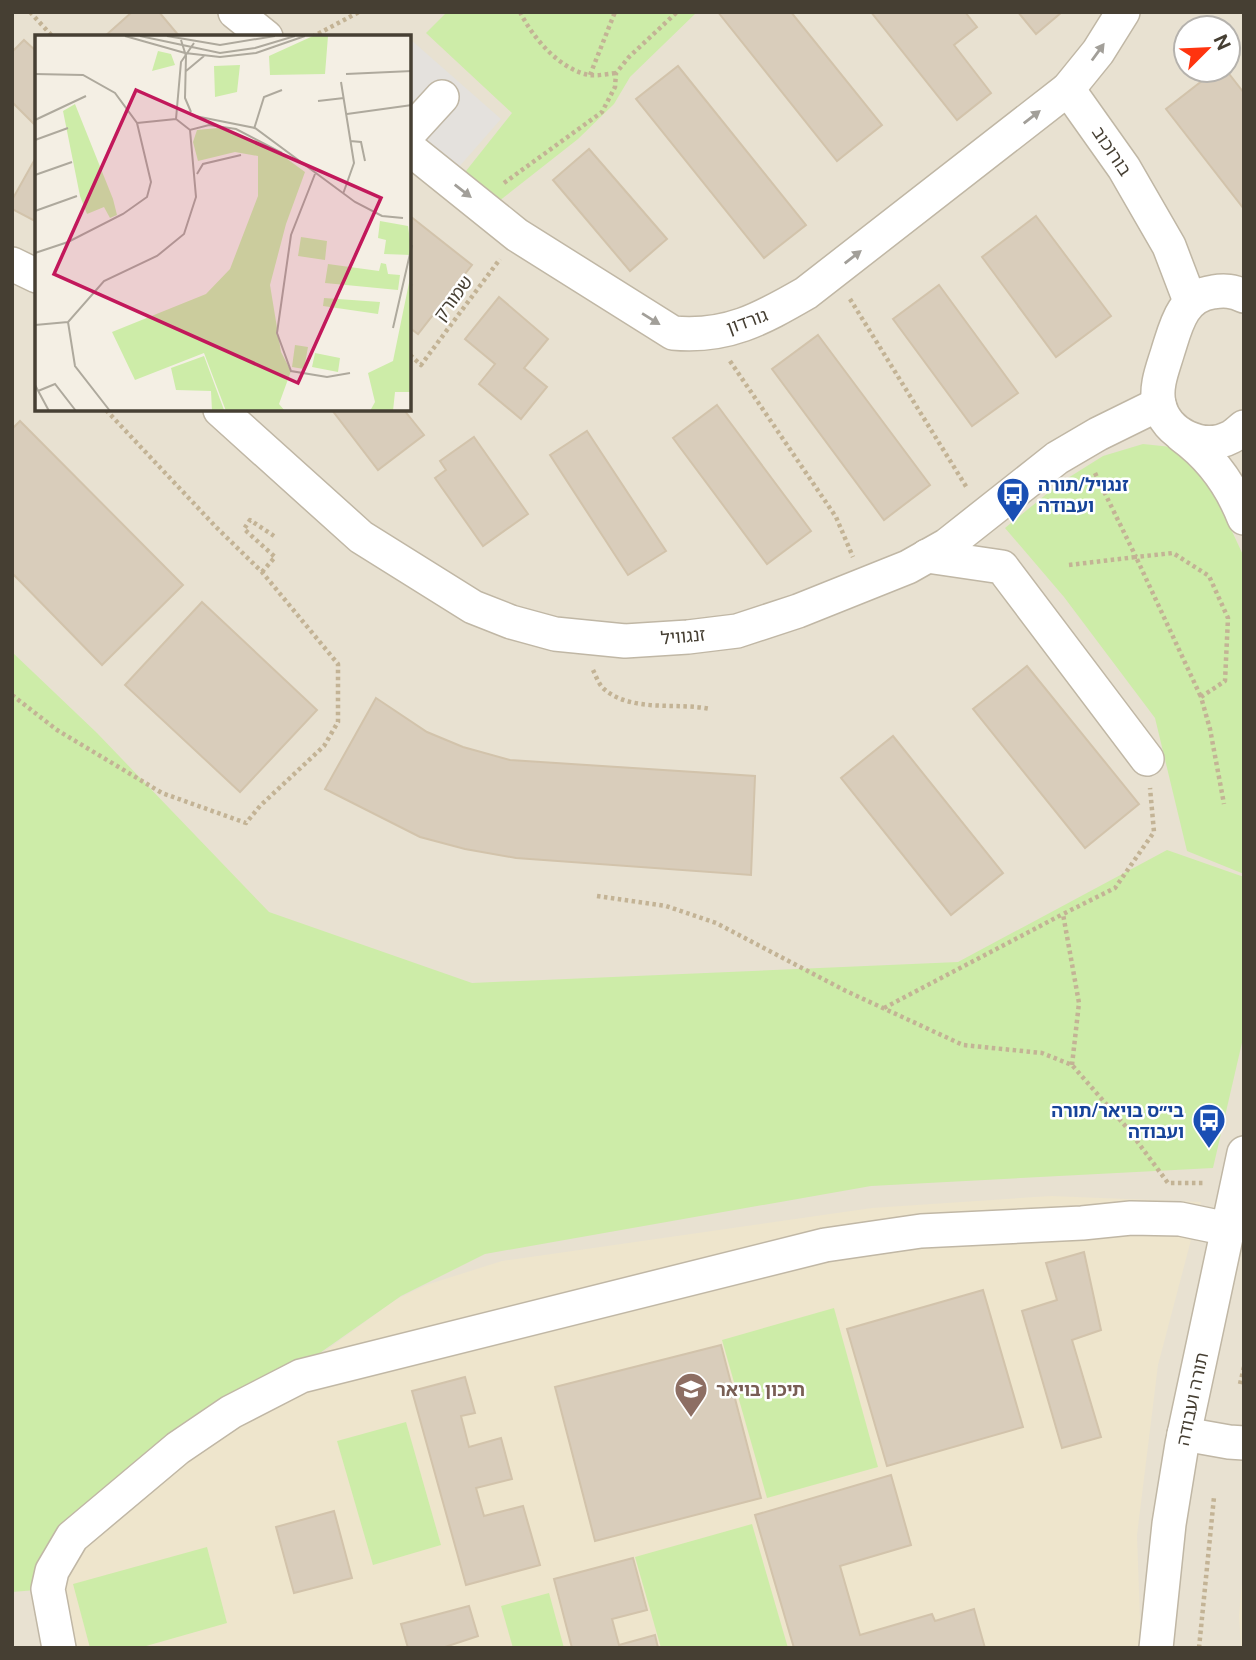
<svg xmlns="http://www.w3.org/2000/svg" width="1256" height="1660" viewBox="0 0 1256 1660" font-family="'Public Sans','Noto Sans Hebrew',sans-serif">
  <style>
    .residential { fill: #e8e1d1; fill-rule: evenodd }
    .education { fill: #eee5cc }
    .green { fill: #cdeca8 }
    .parking { fill: #e4e1dd }
    .building { fill: #d9cdbb; stroke: #d2c3ab; stroke-width: 2 }
    .lines { fill: none; stroke-linecap: round; stroke-linejoin: round }
    .minor-casing { stroke: #c0b7a5; stroke-width: 36 }
    .path { stroke: #c3b395; stroke-width: 4.5; stroke-dasharray: 3.5 3.5; stroke-linecap: butt }
    .minor { stroke: #fff; stroke-width: 33 }
    .oneway { fill: #a29f99 }
    .labels { text-anchor: middle; dominant-baseline: central; stroke-width: 5; stroke-linejoin: round; paint-order: stroke }
    .street-label { font-size: 18px; fill: #463f33; stroke: #fff }
    .transit-label { font-size: 18px; font-weight: bold; fill: #164399; stroke: #fff; text-anchor: start }
    .education-label { font-size: 18px; font-weight: bold; fill: #785e54; stroke: #fff; text-anchor: start }
    .inset-road { fill: none; stroke: #aea99d; stroke-width: 2 }
    .view { fill: #c2185b; fill-opacity: 0.15; stroke: #c2185b; stroke-width: 3.5 }
    .inset-edge { fill: none; stroke: #463f33; stroke-width: 3.5 }
  </style>
  <rect width="100%" height="100%" fill="#f4efe4"/>
  <path class="residential" d="M12,12H1244V1648H12ZM1186,28H1228V70H1186ZM37,37H410V410H37Z"/>
  <g class="education">
    <path d="M1051,1196L1201,1202L1158,1365L1137,1535L1141,1648H50L71,1552L157,1474L395,1300L426,1285L502,1261L872,1208Z"/>
    <path d="M1244,1560V1648H1241L1239,1616Z"/>
  </g>
  <g class="green">
    <path d="M447,12H697L630,77L614,104L578,139L494,205L462,176L512,113L426,33Z"/>
    <path d="M1143,444L1181,448L1209,482L1244,557V874L1187,851L1155,718L1064,597L1005,528L1060,483L1103,456Z"/>
    <path d="M12,652L97,733L269,912L472,983L958,962L1167,850L1244,877V1034L1213,1168L871,1186L485,1254L401,1296L132,1485L48,1589L12,1592Z"/>
    <path d="M834,1308L878,1467L767,1498L722,1340Z"/>
    <path d="M406,1422L441,1545L373,1565L337,1441Z"/>
    <path d="M752,1524L788,1648H661L635,1557Z"/>
    <path d="M207,1547L227,1623L139,1648H90L73,1584Z"/>
    <path d="M549,1593L564,1648H513L501,1606Z"/>
  </g>
  <path class="parking" d="M410,39L501,119L458,168L410,126Z"/>
  <g class="building">
    <path d="M132,12H159L180,37H104Z"/>
    <path d="M718,12H791L882,125L837,161Z"/>
    <path d="M871,12H965L977,27L954,45L991,93L957,120Z"/>
    <path d="M1018,12H1062L1036,34Z"/>
    <path d="M24,40L37,52V127L12,102V52Z"/>
    <path d="M678,66L806,225L764,258L636,99Z"/>
    <path d="M1216,70H1226L1244,93V209L1166,109Z"/>
    <path d="M589,149L667,239L630,271L553,180Z"/>
    <path d="M35,159L37,160V222L12,209V200Z"/>
    <path d="M410,216L472,265L418,334L410,328V288L412,285L410,283Z"/>
    <path d="M1036,216L1111,316L1056,357L982,257Z"/>
    <path d="M939,285L1018,393L972,426L893,319Z"/>
    <path d="M499,297L548,339L524,368L547,387L521,419L479,384L495,364L465,339Z"/>
    <path d="M818,335L930,485L884,520L772,369Z"/>
    <path d="M717,405L811,531L767,564L673,438Z"/>
    <path d="M332,410H404L424,435L378,470Z"/>
    <path d="M20,421L183,585L102,665L12,573V429Z"/>
    <path d="M587,431L666,551L628,575L550,455Z"/>
    <path d="M474,437L528,514L483,546L435,478L446,470L440,461Z"/>
    <path d="M202,602L317,710L240,792L125,685Z"/>
    <path d="M1027,666L1139,804L1085,848L973,709Z"/>
    <path d="M376,698L427,732L463,747L510,760L755,776L751,875L516,858L465,849L420,837L325,789Z"/>
    <path d="M893,736L1003,873L951,915L841,778Z"/>
    <path d="M1084,1252L1101,1330L1072,1340L1101,1437L1062,1448L1022,1311L1057,1300L1046,1263Z"/>
    <path d="M983,1290L1023,1427L887,1466L847,1329Z"/>
    <path d="M721,1345L761,1498L595,1541L555,1387Z"/>
    <path d="M465,1377L475,1413L461,1416L469,1447L501,1438L512,1479L476,1488L484,1516L523,1506L540,1565L466,1585L412,1391Z"/>
    <path d="M891,1475L911,1545L840,1566L860,1635L932,1614L935,1621L974,1609L985,1648H794L755,1515Z"/>
    <path d="M334,1511L352,1578L294,1593L276,1527Z"/>
    <path d="M633,1558L647,1610L612,1619L619,1645L655,1635L658,1648H572L554,1579Z"/>
    <path d="M469,1606L478,1636L442,1648H408L401,1624Z"/>
  </g>
  <g class="lines">
    <defs>
      <g id="minor">
        <path d="M235,12L266,37"/>
        <path d="M1068,89L1124,168L1169,246L1190,301"/>
        <path d="M410,132L442,97"/>
        <path d="M410,149L517,235L673,333C727,338 761,319 806,293L1068,89L1098,52L1123,12"/>
        <path d="M12,264L37,276"/>
        <path d="M1244,296C1233,291 1225,290 1213,292C1182,296 1176,326 1168,351C1163,368 1155,386 1159,404C1166,434 1203,452 1231,437C1235,435 1240,430 1244,427"/>
        <path d="M220,410L361,537L473,607L511,622L555,634L625,641L688,637L737,631L798,611L908,567L947,545L1057,458L1098,434L1159,404"/>
        <path d="M1182,436C1211,457 1231,485 1244,518"/>
        <path d="M927,556L1002,567L1147,759"/>
        <path d="M1184,1434L1229,1442L1244,1443"/>
        <path d="M59,1648L48,1589L52,1571L72,1537L178,1448L231,1412L301,1376L825,1245L921,1231L1082,1223L1131,1218L1180,1219L1228,1229"/>
        <path d="M1156,1648L1169,1524L1182,1444L1244,1153"/>
      </g>
    </defs>
    <use href="#minor" class="minor-casing"/>
    <g class="path">
      <path d="M30,12L53,37"/>
      <path d="M520,12C533,38 559,69 589,75C597,76 608,74 616,73"/>
      <path d="M312,37L359,12"/>
      <path d="M590,75L615,12"/>
      <path d="M504,183L602,112L615,87L616,73L629,57L677,12"/>
      <path d="M850,299L967,488"/>
      <path d="M410,355L421,365L500,259"/>
      <path d="M730,361L836,517L853,557"/>
      <path d="M1095,473L1136,557L1173,553L1209,576L1228,618L1225,681L1201,697L1210,729L1224,804"/>
      <path d="M1069,565L1136,557L1201,697"/>
      <path d="M262,572L275,557L244,529L250,520L274,536"/>
      <path d="M593,670C596,676 599,685 604,689C632,713 677,702 710,709"/>
      <path d="M12,695L57,730L162,793L246,823L260,806L324,746L338,722V664L262,572L216,527L106,410"/>
      <path d="M597,896L666,906L716,923L846,991L963,1045L1042,1053L1072,1065L1128,1129L1168,1183H1205"/>
      <path d="M884,1008L1063,914"/>
      <path d="M1072,1065L1079,1003L1063,914L1115,888L1154,832L1150,788"/>
      <path d="M1240,1384L1244,1367"/>
      <path d="M1199,1648L1214,1497"/>
    </g>
    <use href="#minor" class="minor"/>
  </g>
  <defs><path id="oneway-solid" d="M-6-.8H1V-3.2L6.5 0L1 3.2V.8H-6Z" transform="scale(1.75)"/></defs>
  <g class="oneway">
    <use href="#oneway-solid" transform="translate(1098 52) rotate(-54)"/>
    <use href="#oneway-solid" transform="translate(1032 117) rotate(-38)"/>
    <use href="#oneway-solid" transform="translate(463 191) rotate(38)"/>
    <use href="#oneway-solid" transform="translate(853 257) rotate(-38)"/>
    <use href="#oneway-solid" transform="translate(651 319) rotate(32)"/>
  </g>
  <defs>
    <symbol id="bus-pin" viewBox="-11 -11 22 30"><path d="M0 17L-7.5 6A9.5 9.5 0 1 1 7.5 6Z" fill="#1a4fb4" stroke="#fff"/><path d="M-5-6H5V4H4V6H2V4H-2V6H-4V4H-5ZM-3.5-4V0h7V-4ZM-3.5 1.2v1.5H-2V1.2ZM2 1.2v1.5H3.5V1.2Z" fill="#fff"/></symbol>
    <symbol id="school-pin" viewBox="-11 -11 22 30"><path d="M0 17L-7.5 6A9.5 9.5 0 1 1 7.5 6Z" fill="#8d6e63" stroke="#fff"/><path d="M0-5L7-2L0 1L-7-2ZM-4 1L0 2.5L4 1V4Q0 6-4 4Z" fill="#fff"/></symbol>
  </defs>
  <g fill-rule="evenodd">
    <use href="#bus-pin" x="994" y="475" width="38" height="52"/>
    <use href="#bus-pin" x="1190" y="1101" width="38" height="52"/>
    <use href="#school-pin" x="672" y="1370" width="38" height="52"/>
  </g>
  <g class="labels">
    <g class="street-label">
      <text transform="translate(1112 151) rotate(56)">בורוכוב</text>
      <text transform="translate(453 298) rotate(-53)">שמורק</text>
      <text transform="translate(747 321) rotate(-20)">גורדון</text>
      <text transform="translate(683 636) rotate(-5)">זנגוויל</text>
      <text transform="translate(1192 1399) rotate(-78)">תורה ועבודה</text>
    </g>
    <g class="transit-label">
      <text x="1038" y="484">זנגויל/תורה<tspan x="1038" dy="21">ועבודה</tspan></text>
      <text x="1184" y="1110" text-anchor="end">בי״ס בויאר/תורה<tspan x="1184" dy="21">ועבודה</tspan></text>
    </g>
    <g class="education-label">
      <text x="716" y="1389">תיכון בויאר</text>
    </g>
  </g>
  <g transform="translate(35 35)">
    <rect width="376" height="376" fill="#f4efe4"/>
    <path d="M278,1H293L290,39L235,40L234,21ZM123,16L136,19L140,30L117,36ZM205,30L202,57L180,62L179,31ZM40,69L78,164L82,180L75,183L69,172L52,179L45,161L28,76ZM183,93L233,110L270,137L251,189L235,250L246,317L256,336L244,369L250,376H191L169,318L100,345L77,297L171,259L195,234L223,161V121L200,117L163,126L158,107L162,95ZM345,186L373,191L377,220L349,219L351,205L343,203ZM266,202L292,206L290,225L263,221ZM346,228L351,229L353,239L365,240L363,255L290,248L293,229L344,236ZM375,243L376,357H360L358,376H335L340,367L333,338L358,326ZM289,263L345,267L343,279L288,271ZM260,310L273,312L269,334L257,332ZM280,318L305,323L303,337L277,332ZM169,321L189,375V376H177L176,356L141,355L136,333Z" fill="#cdeca8"/>
    <path class="inset-road" d="M90,1L150,18L185,22L221,18L270,1M105,1L185,18L220,13L260,1M132,1L185,10L240,1M146,5L151,21L150,63L156,77M151,36L169,21M0,39L48,40L80,58L102,88L116,147L112,162L88,179L33,207L0,218M311,39L377,36M306,47L319,128L308,159M283,66L309,63M312,79L377,70M160,81L220,93L320,167L347,181L368,183M141,84L155,95L174,90L201,94L247,118M141,84L146,27L159,8M0,85L51,61M102,88L141,84M219,94L229,62L247,55M0,105L33,93M315,106L326,107L330,126M162,139L168,129L206,120M280,139L256,200L242,298L256,336L292,342L315,338M0,140L37,127M0,176L42,161M0,290L33,287M358,293L377,210M0,350L14,376M3,356L20,349L41,376M75,376L40,331L33,287L69,246L122,221L149,199L161,162L155,95"/>
    <path class="view" d="M101,55L346,163L263,348L19,239Z"/>
    <rect width="376" height="376" class="inset-edge"/>
  </g>
  <rect width="1256" height="1660" fill="none" stroke="#463f33" stroke-width="28"/>
  <g transform="translate(1207 49) rotate(66)"><circle r="33" fill="#ffffff" stroke="#b5b2ad" stroke-width="2"/>
  <path d="M0-5L12 26L0 18L-12 26Z" fill="#ff340f"/>
  <text y="-10" font-size="19" font-weight="bold" text-anchor="middle" fill="#463f33">N</text>
  </g>
</svg>
